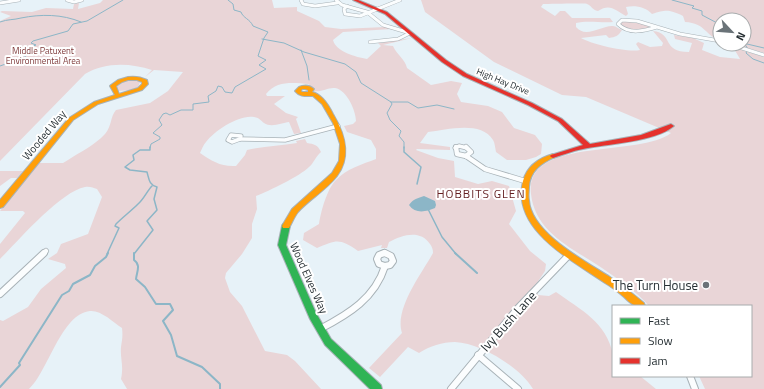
<svg xmlns="http://www.w3.org/2000/svg" width="764" height="389" viewBox="0 0 764 389" font-family="'Titillium Web',sans-serif">
  <style>
    .green { fill: #e9d5d7 }
    .water { fill: #8cb6c7 }
    .lines { fill: none; stroke-linecap: round; stroke-linejoin: round }
    .stream-far2 { stroke: #8cb6c7; stroke-width: 1 }
    .stream-far1 { stroke: #8cb6c7; stroke-width: 1.5 }
    .stream { stroke: #8cb6c7; stroke-width: 2 }
    .street-far3-casing { stroke: #a8b2b7; stroke-width: 4 }
    .street-far2-casing { stroke: #a8b2b7; stroke-width: 5 }
    .street-far1-casing { stroke: #a8b2b7; stroke-width: 6 }
    .street-casing { stroke: #a8b2b7; stroke-width: 8 }
    .fast-casing { stroke: #a8b2b7; stroke-width: 2 }
    .slow-casing { stroke: #a8b2b7; stroke-width: 2 }
    .jam-casing { stroke: #a8b2b7; stroke-width: 2 }
    .street-far3 { stroke: #fbfdfe; stroke-width: 3 }
    .street-far2 { stroke: #fbfdfe; stroke-width: 3.5 }
    .street-far1 { stroke: #fbfdfe; stroke-width: 4.5 }
    .street { stroke: #fbfdfe; stroke-width: 6 }
    .fast { fill: #30b455; fill-rule: evenodd }
    .slow { fill: #ff9f0a; fill-rule: evenodd }
    .jam { fill: #e5322d; fill-rule: evenodd }
    .poi-dot { fill: #6a7378; stroke: #fff; stroke-width: 1.5 }
    .labels { text-anchor: middle; dominant-baseline: central; stroke-width: 4; stroke-linejoin: round; paint-order: stroke }
    .far-park-label { font-size: 9px; fill: #7d3838; stroke: #fff }
    .far-street-label { font-size: 9px; fill: #262f33; stroke: #fff }
    .street-label { font-size: 11px; fill: #262f33; stroke: #fff }
    .neighbourhood-label { font-size: 12px; letter-spacing: 1px; fill: #641f21; stroke: #fff }
    .near-poi-label { font-size: 13px; fill: #262f33; stroke: #fff; text-anchor: end }
    .near-street-label { font-size: 13px; fill: #262f33; stroke: #fff }
  </style>
  <rect width="100%" height="100%" fill="#e7f2f8"/>
  <g class="green">
    <path d="M103,0H272L274,8L297,7V11L319,21L325,27L341,29L385,27L392,29L343,32L333,40C336,52 356,57 367,59L381,46L378,43L412,38L383,45L393,46C397,55 405,59 407,68L431,85L451,81L462,83L457,94L461,102L488,106L502,112L514,128L535,135L542,144L541,154L536,157L526,160H507L496,152C495,148 495,143 493,140C481,120 446,130 428,132L420,143L450,147V150L417,149L416,150L438,158L454,161L455,177L478,184L492,181L509,186L516,211L509,224L530,251L546,264L545,271L535,286L538,295L549,296L556,292C581,310 606,322 613,354C614,361 613,369 613,376H640L656,389H533C520,367 480,343 455,342C442,342 430,346 419,353L408,347L380,377L369,368L402,333C394,309 422,273 433,253C433,249 432,247 430,244C420,229 402,235 389,242L387,248H381L382,245L358,251C339,238 337,240 317,248L303,240L304,233L319,224C321,211 327,189 336,180C346,169 363,164 376,159V149L371,140L347,132L344,126L353,124L356,121C356,111 347,90 335,88C327,87 320,94 311,90L309,84C294,83 277,80 266,94L267,96H285L274,104L286,113L298,117L296,119L301,133L294,134L289,122C282,123 271,128 264,123C261,121 260,118 254,117C240,114 215,130 206,142C203,145 202,149 200,153C212,161 221,167 236,166L245,155L247,150C264,146 280,146 297,143L296,141L305,139L307,143C314,144 318,145 321,152C315,157 314,163 309,167C300,176 269,191 256,196L257,209L252,224V238L242,254L226,273L225,278L230,292L242,306L265,351L287,355L295,361L321,389H127L121,379C124,365 120,359 121,347C122,340 123,336 122,328C113,322 101,310 90,311C61,314 48,372 29,389H0V320L3,321L28,307L41,289L66,268L65,264L48,259L57,253L61,244L88,234L102,197L97,189C93,188 90,186 85,187C60,192 19,240 0,259V244L25,213L23,211H0L38,163H63L68,160C80,152 95,145 105,134C112,126 110,117 116,110L150,103L168,91L183,72L154,70L145,77L152,70C130,63 105,62 85,74L0,161V21L11,16L0,12L2,11L32,12L46,8L73,9L74,4L79,3L78,9L100,3Z"/>
    <path d="M421,0H764V53L734,44H744V20H720V40C705,36 706,23 685,22L683,16C668,9 666,10 652,14C646,7 635,5 626,7L628,14L626,16C615,10 610,3 598,11C592,10 592,6 587,4C585,3 549,4 543,4L541,7L555,16L560,11H565L572,18H610L613,22C601,23 587,20 576,23V27C586,39 602,25 613,26C616,26 619,29 622,30C618,36 616,37 609,38L606,35L581,38C591,44 628,53 640,50L636,44L638,42L650,47L662,46L663,43L653,31C674,33 661,52 689,52L692,43L675,39L674,35L693,38L704,43L702,50L720,57L740,59L733,47L764,57V389H705L699,376H751V306H649C636,291 618,279 602,268C574,249 535,233 531,194C524,136 639,158 671,133L586,97L562,95L494,62L425,12Z"/>
    <path d="M624,21L650,25L652,28C640,30 631,31 620,25V23Z"/>
    <path d="M135,79L140,82L138,87L130,90L117,91L116,86L126,80Z"/>
    <path d="M0,171H23L17,178H11L0,186Z"/>
  </g>
  <path class="water" d="M424,196L435,201L436,205L435,208C426,212 415,214 409,205C413,199 418,198 424,196Z"/>
  <g class="lines">
    <g class="stream-far2">
      <path d="M672,0L694,6L692,8L702,11V15L719,24L720,30"/>
      <path d="M0,22C8,19 14,20 21,18C41,14 62,14 81,22"/>
      <path d="M262,39L284,43L304,52L345,64L356,72L361,83L391,102L392,104L387,113L390,120L401,131L399,136L404,142V148"/>
      <path d="M744,43L748,49L746,53L753,59L764,63"/>
      <path d="M747,44L764,48"/>
      <path d="M301,50L307,66L309,80"/>
      <path d="M0,66L25,57L26,55L24,53L27,48L36,45L31,43L33,41L68,31L73,24L87,21L123,0"/>
      <path d="M391,102H408L418,108L437,105L454,109"/>
      <path d="M150,148L151,144L160,139V137L153,133L162,125L159,120L163,114L166,113L170,115L181,110H193V104L209,102L208,96L216,91L218,86L222,87L225,92L232,93L235,87L266,69L259,65L266,60L258,56L264,38L268,32L253,26C250,19 243,18 241,12L234,10L233,4L228,0"/>
    </g>
    <g class="stream-far1">
      <path d="M404,147V152L421,167L417,184"/>
      <path d="M428,209L442,237L456,254"/>
      <path d="M107,254L119,228L115,226L116,224C123,217 131,211 138,204C144,199 147,191 152,186"/>
      <path d="M134,254L153,230L147,221L157,210L154,199L157,187C149,185 149,179 147,172L130,170L125,167L134,160L133,155L140,150H150V147"/>
    </g>
    <g class="stream">
      <path d="M134,253V260C141,265 137,271 136,279L145,287L156,304H170L173,310L163,321L171,335L177,356L202,367L220,384V389"/>
      <path d="M455,253L477,273"/>
      <path d="M0,387L20,365L19,363L62,295L69,291L73,284L90,275L95,266L106,257L108,253"/>
    </g>
    <defs>
      <g id="street-far3">
        <path d="M67,0L74,2L82,0"/>
        <path d="M301,0L303,4L315,6L337,3"/>
        <path d="M336,0L342,5L367,12L383,25L410,33"/>
        <path d="M0,3L19,0"/>
        <path d="M347,6L344,9L345,14L360,16L400,0"/>
        <path d="M657,27C644,31 629,35 618,24L622,20L637,21L680,34L720,41"/>
        <path d="M370,42L398,39L410,33"/>
        <path d="M729,44L764,55"/>
      </g>
      <g id="street-far2">
        <path d="M231,135L241,136L240,139L232,142L228,140Z"/>
        <path d="M240,139L285,140L338,126"/>
        <path d="M455,148L459,146L467,148"/>
      </g>
      <g id="street-far1">
        <path d="M456,147L457,154L466,156"/>
        <path d="M466,156L485,169L525,181"/>
        <path d="M466,156L471,152L466,147"/>
        <path d="M43,254L46,251"/>
        <path d="M381,254H387"/>
      </g>
      <g id="street">
        <path d="M384,253L379,255L377,259L379,264L385,266"/>
        <path d="M385,266L390,265L393,261L391,256L385,253"/>
        <path d="M0,294L44,253"/>
        <path d="M320,329C349,314 375,298 385,266"/>
        <path d="M478,355L518,389"/>
        <path d="M690,376L695,389"/>
        <path d="M451,389L518,308L568,256"/>
      </g>
      <path id="fast" d="M286,223L289,224L290,226L286,245L316,313L331,339L381,385L382,389H370L325,345L310,319L278,245L282,226L283,224Z"/>
      <g id="slow">
        <path d="M128,77C135,76 141,77 147,80L148,84L142,90L98,104L73,120L3,207L0,208V200L69,118L94,102L115,95L110,86L111,85L118,80ZM128,80H137L142,82V84L138,88L119,94L116,86L122,82Z"/>
        <path d="M302,86C306,85 311,86 314,89L312,92C322,94 329,106 333,114C345,134 352,156 337,176C326,190 310,199 298,212C294,217 292,223 289,228H283L282,226L292,209L332,173L339,161L340,144L333,123L322,104L313,96C305,96 300,97 295,91L299,87ZM302,89H305L308,90V92H302L301,91Z"/>
        <path d="M553,154L556,156L555,157C541,163 530,171 529,187C529,191 528,196 529,200C531,233 585,261 610,277C622,285 633,294 644,303L645,306C642,306 637,307 634,305C630,303 627,300 624,297C618,292 612,287 605,283C572,260 511,230 523,181C527,166 539,158 553,154Z"/>
      </g>
      <path id="jam" d="M353,0H358L387,12L446,60L467,74L532,103L562,119L590,144L641,135L671,124L674,126C655,142 606,144 583,149C572,151 563,155 553,158L551,157L550,156L551,155L583,145L558,121L528,105L463,76L442,62L385,14Z"/>
    </defs>
    <use href="#street-far3" class="street-far3-casing"/>
    <use href="#street-far2" class="street-far2-casing"/>
    <use href="#street-far1" class="street-far1-casing"/>
    <use href="#street" class="street-casing"/>
    <use href="#fast" class="fast-casing"/>
    <use href="#slow" class="slow-casing"/>
    <use href="#jam" class="jam-casing"/>
    <use href="#street-far3" class="street-far3"/>
    <use href="#street-far2" class="street-far2"/>
    <use href="#street-far1" class="street-far1"/>
    <use href="#street" class="street"/>
    <use href="#fast" class="fast"/>
    <use href="#slow" class="slow"/>
    <use href="#jam" class="jam"/>
  </g>
  <circle class="poi-dot" cx="706" cy="285" r="4"/>
  <g class="labels">
    <g class="far-park-label">
      <text x="43" y="50">Middle Patuxent<tspan x="43" dy="10">Environmental Area</tspan></text>
    </g>
    <g class="far-street-label">
      <text transform="translate(503 81) rotate(22)">High Hay Drive</text>
    </g>
    <g class="street-label">
      <text transform="translate(44 135) rotate(-50)">Wooded Way</text>
      <text transform="translate(309 278) rotate(66)">Wood Elves Way</text>
    </g>
    <g class="neighbourhood-label">
      <text x="481" y="193">HOBBITS GLEN</text>
    </g>
    <g class="near-poi-label">
      <text x="698" y="285">The Turn House</text>
    </g>
    <g class="near-street-label">
      <text transform="translate(508 321) rotate(-48)">Ivy Bush Lane</text>
    </g>
  </g>
  <rect x="612" y="305" width="140" height="72" fill="#ffffff" stroke="#a8acad"/>
  <rect x="620" y="318" width="20" height="6" fill="#30b455" stroke="#a8acad"/>
  <text x="648" y="325" font-size="12" fill="#262f33">Fast</text>
  <rect x="620" y="338" width="20" height="6" fill="#ff9f0a" stroke="#a8acad"/>
  <text x="648" y="345" font-size="12" fill="#262f33">Slow</text>
  <rect x="620" y="358" width="20" height="6" fill="#e5322d" stroke="#a8acad"/>
  <text x="648" y="365" font-size="12" fill="#262f33">Jam</text>
  <g transform="translate(732 32) rotate(116)"><circle r="19" fill="#ffffff" stroke="#a8acad"/>
  <path d="M0-3L7 15L0 10L-7 15Z" fill="#6a7378"/>
  <text y="-6" font-size="11" font-weight="bold" text-anchor="middle" fill="#262f33">N</text>
  </g>
</svg>
